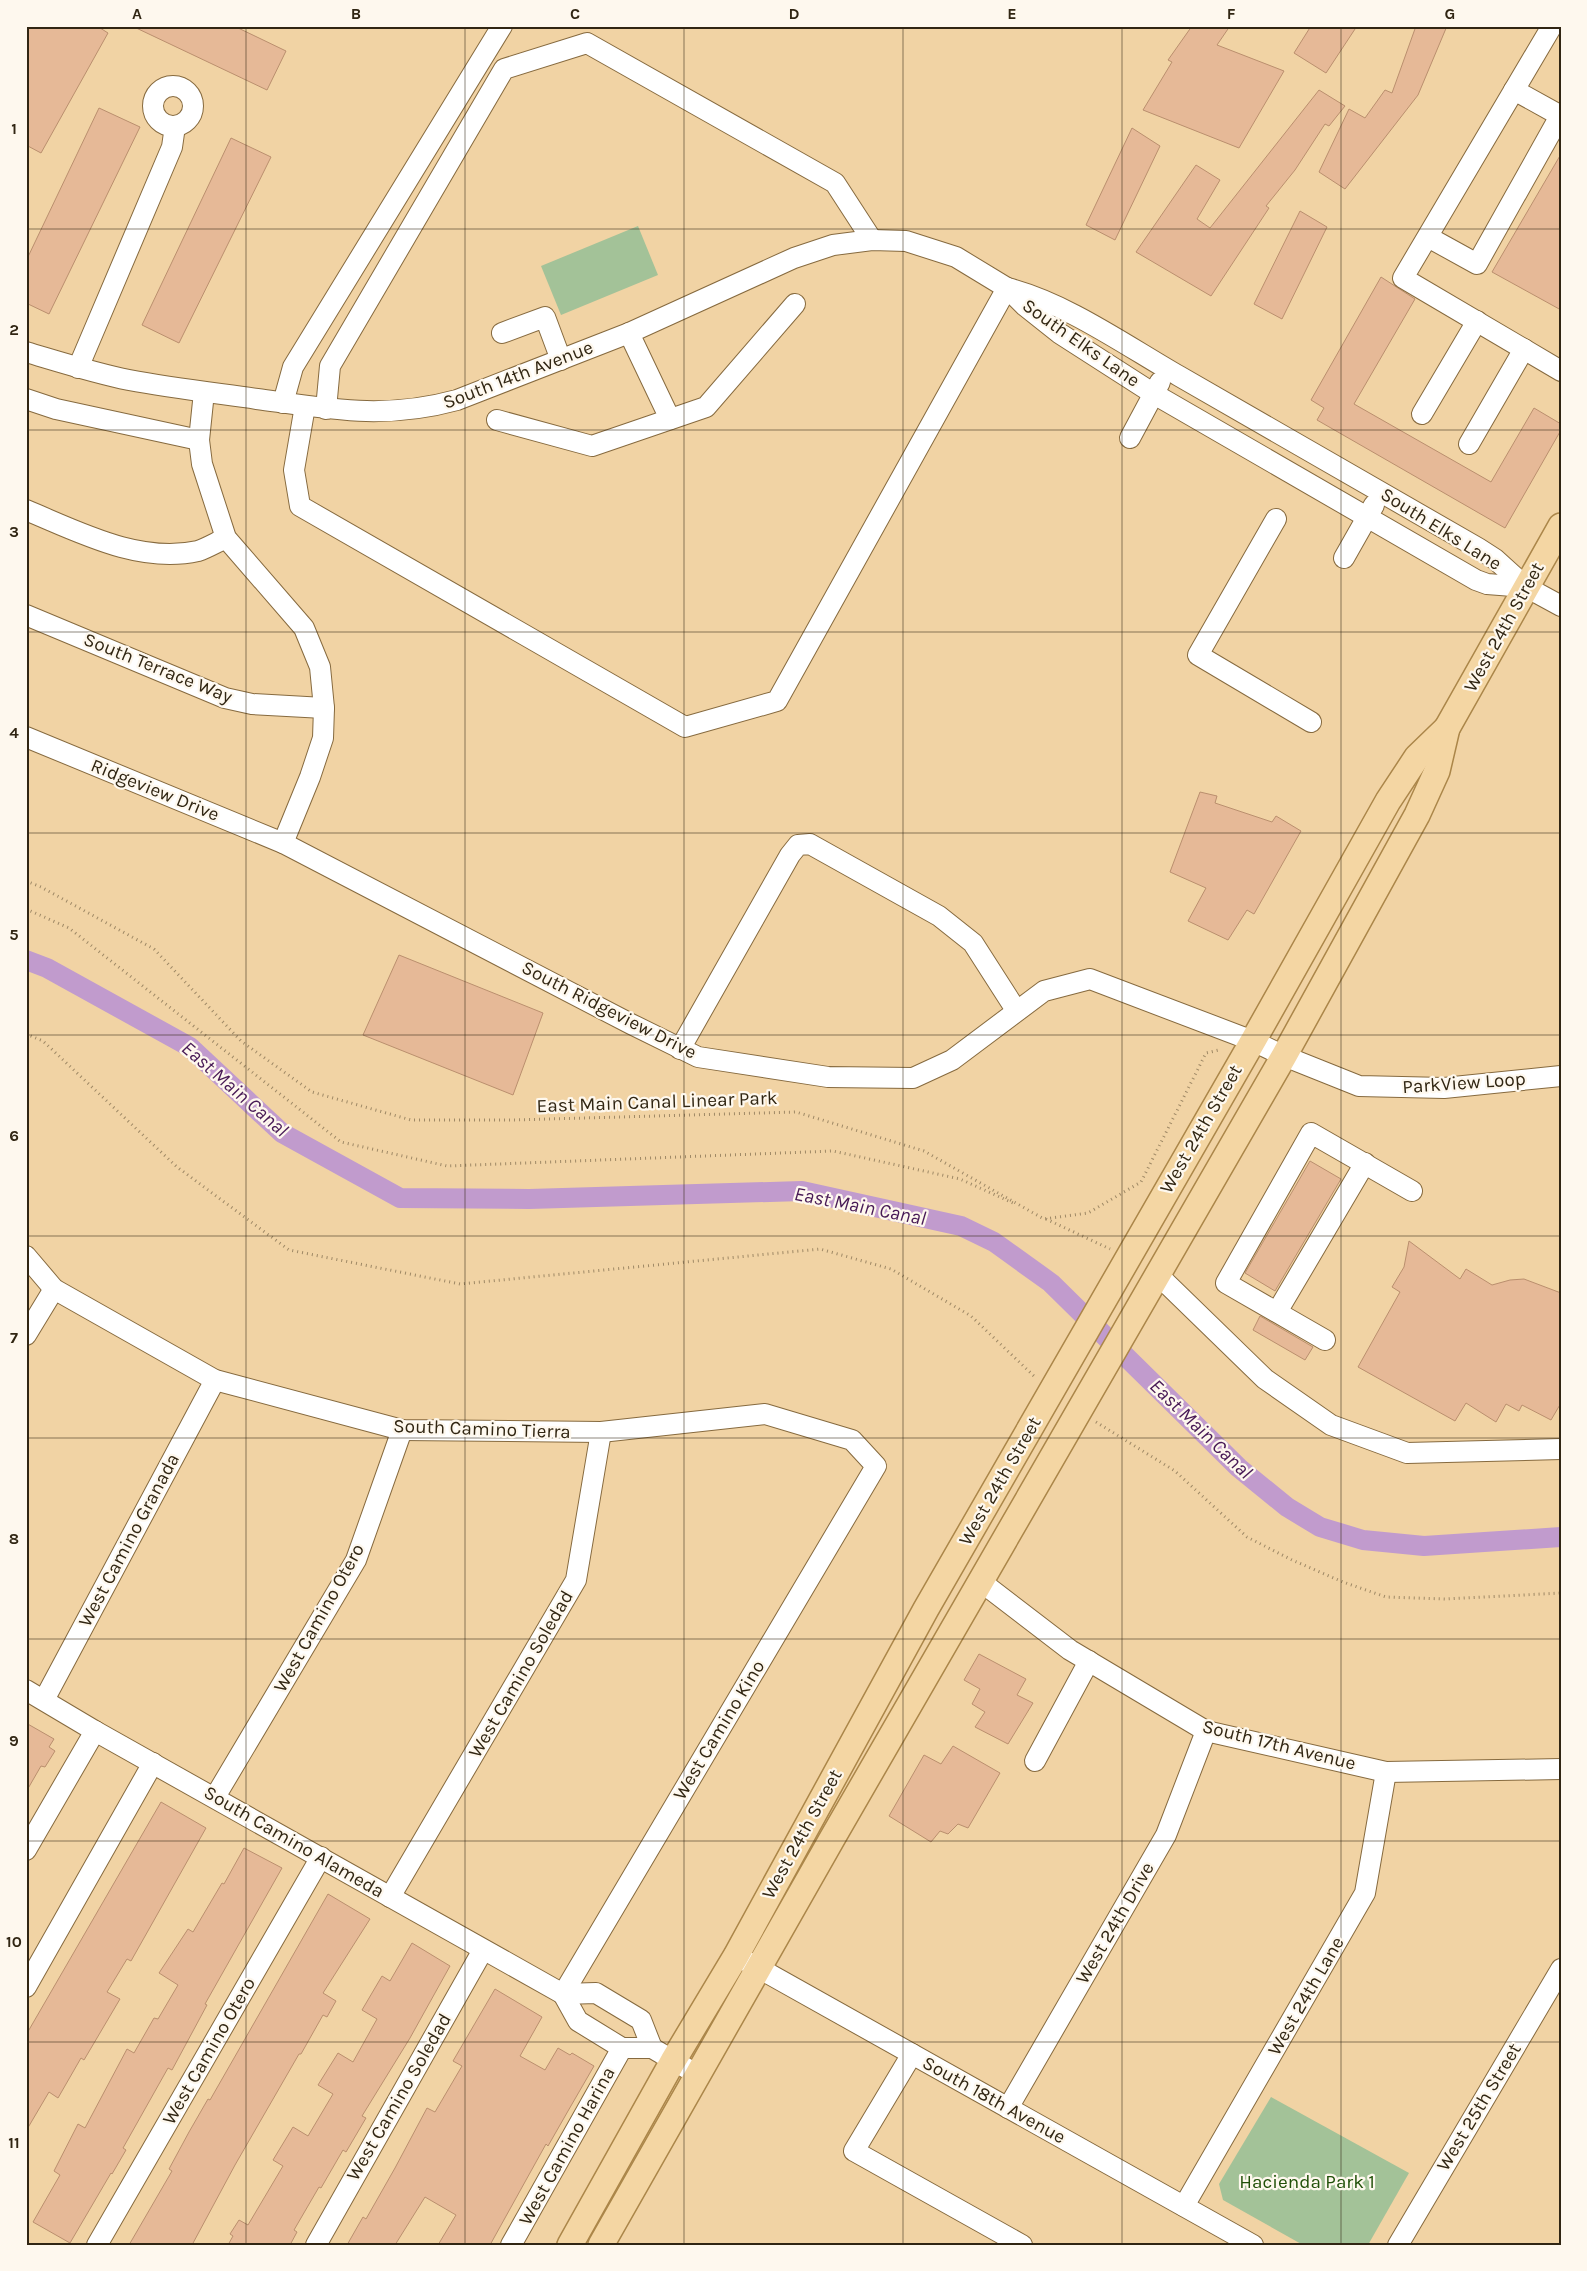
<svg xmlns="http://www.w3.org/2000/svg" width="1587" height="2271" viewBox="0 0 1587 2271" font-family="Karla,sans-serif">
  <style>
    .green { fill: #a3c298 }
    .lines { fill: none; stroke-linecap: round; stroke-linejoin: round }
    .canal { stroke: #c19bcd; stroke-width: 20 }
    .building { fill: #e6b997; stroke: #ba8f6e }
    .minor-casing { stroke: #866a3f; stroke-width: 22 }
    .major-casing { stroke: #ab8649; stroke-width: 28 }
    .path { stroke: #9e8865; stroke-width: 3; stroke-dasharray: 1 4; stroke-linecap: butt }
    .minor { stroke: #fff; stroke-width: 20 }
    .major { stroke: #f4d6a3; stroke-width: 25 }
    .grid { fill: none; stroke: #312613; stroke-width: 1; stroke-opacity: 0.55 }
    .labels { text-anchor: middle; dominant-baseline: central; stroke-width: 4.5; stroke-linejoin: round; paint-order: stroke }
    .street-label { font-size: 19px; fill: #312613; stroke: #fef8ee }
    .park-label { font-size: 19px; fill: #205008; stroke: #fef8ee }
    .water-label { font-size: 20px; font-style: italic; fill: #481a56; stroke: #fef8ee }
    .neatline { fill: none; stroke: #312613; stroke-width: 2 }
    .grid-label { font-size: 16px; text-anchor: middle; font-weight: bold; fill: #312613 }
  </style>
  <rect width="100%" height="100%" fill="#f1d3a4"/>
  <g class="green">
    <path d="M638,226L658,275L561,315L541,266Z"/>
    <path d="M1271,2097L1409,2173L1368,2245H1303L1223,2200L1219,2184Z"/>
  </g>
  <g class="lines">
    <path class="canal" d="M26,960L47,968L190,1047L282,1133L400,1198L529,1199L802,1191L961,1226L994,1242L1051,1283L1239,1468L1287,1507L1320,1527L1363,1540L1424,1546L1561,1537"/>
  </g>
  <g class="building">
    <path d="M26,26H97L108,33L41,153L26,145Z"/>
    <path d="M132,26H234L286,51L267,90Z"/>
    <path d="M1192,26H1230L1217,45L1284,71L1239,148L1143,110L1172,62L1168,60Z"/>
    <path d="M1311,26H1357L1326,73L1294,53Z"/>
    <path d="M1416,26H1447L1418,95L1345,189L1319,172L1349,109L1365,118L1385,90L1392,93Z"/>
    <path d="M1319,90L1345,106L1329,126L1325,124L1295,170L1266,206L1269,208L1211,296L1136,252L1196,165L1220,180L1197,219L1210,228Z"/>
    <path d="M99,108L140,127L49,314L26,303V261Z"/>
    <path d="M1132,128L1160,146L1115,240L1086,225Z"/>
    <path d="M231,138L271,157L179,343L142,325Z"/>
    <path d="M1561,154V310L1492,272Z"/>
    <path d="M1300,211L1327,227L1282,319L1254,304Z"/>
    <path d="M1381,277L1415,299L1354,404L1491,482L1534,408L1561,424V430L1505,528L1317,420L1324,408L1311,400Z"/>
    <path d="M1200,792L1217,796L1215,803L1272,822L1276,816L1301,831L1254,914L1247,910L1228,940L1188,921L1206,888L1170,872Z"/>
    <path d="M399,955L543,1013L513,1095L363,1035Z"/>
    <path d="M1310,1161L1341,1179L1275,1291L1245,1273Z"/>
    <path d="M1409,1241L1460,1279L1466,1269L1492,1285L1510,1280L1524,1279L1561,1293V1403L1551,1420L1522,1405L1519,1411L1506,1404L1496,1422L1466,1403L1455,1421L1358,1367L1400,1292L1392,1287L1404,1267Z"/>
    <path d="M1260,1316L1313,1347L1305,1360L1253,1330Z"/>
    <path d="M979,1654L1026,1679L1017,1695L1033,1703L1008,1744L975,1727L985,1712L972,1704L980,1689L964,1680Z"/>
    <path d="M26,1723L54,1739L49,1747L55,1751L45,1767L41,1766L26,1792Z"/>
    <path d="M953,1746L1000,1773L968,1828L958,1824L948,1834L940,1831L931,1842L889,1816L924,1755L941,1764Z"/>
    <path d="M161,1802L206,1828L131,1961L127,1959L107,1992L120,1999L84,2060L81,2058L58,2098L49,2092L26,2131V2035Z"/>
    <path d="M244,1848L282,1868L205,2004L207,2005L172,2070L168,2068L123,2148L126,2150L112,2174L111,2173L70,2243L33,2222L60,2175L54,2171L78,2124L85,2128L127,2049L134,2053L154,2018L158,2019L178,1985L159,1973L188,1929L193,1932L222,1883L224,1884Z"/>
    <path d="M328,1894L370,1919L323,1993L336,2001L327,2017L323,2015L301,2054H299L235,2165L192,2245H129L172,2171L169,2169L189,2132L208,2099L210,2100Z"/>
    <path d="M412,1943L450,1966L410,2038L362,2116L366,2118L346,2152L343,2150L321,2188L319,2187L294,2230L297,2232L290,2245H228L233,2236L230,2234L239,2220L248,2225L283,2166L273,2160L293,2127L308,2136L333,2094L318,2085L338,2053L353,2062L377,2019L362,2010L382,1976L390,1981Z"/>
    <path d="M495,1989L542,2017L520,2056L545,2070L558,2048L570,2055L572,2053L594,2066L568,2111L548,2146L546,2144L490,2245H438L456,2215L425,2197L395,2245H347L363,2217L366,2219L395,2168L427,2108L435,2112L462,2066L453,2061Z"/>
  </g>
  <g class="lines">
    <defs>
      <g id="minor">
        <path d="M1552,26L1403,278L1561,371"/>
        <circle cx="173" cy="106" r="20"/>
        <path d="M1514,90L1561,116"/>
        <path d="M1428,237L1477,264L1560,116"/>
        <path d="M1007,288C1066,303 1125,345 1179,376C1279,433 1378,491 1478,548L1495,559L1526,587L1561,606"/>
        <path d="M502,333L545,317L561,360"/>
        <path d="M629,333L670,419"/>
        <path d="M26,352C60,362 94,373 129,380C172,388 215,393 257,399C330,409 384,420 457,400L629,333L794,258L833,245L872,240L906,241L956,257L1007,288L1025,306L1059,333L1154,394L1476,580L1487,584L1526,587"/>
        <path d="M78,368L172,147L175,126"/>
        <path d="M204,392L199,440L202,464L226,538L304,628L320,667L324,708L323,738L310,777L283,843"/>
        <path d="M26,399L56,409L199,440"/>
        <path d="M283,403L293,367L502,26"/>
        <path d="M305,406L294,470L300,506L685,727L777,701L1007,288"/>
        <path d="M326,409L330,366L504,69L587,43L835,183L872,240"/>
        <path d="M1422,414L1477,321"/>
        <path d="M497,420L592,446L706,407L795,304"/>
        <path d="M1130,438L1160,382"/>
        <path d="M1469,444L1524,349"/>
        <path d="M26,510C79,532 139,564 198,551C207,548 217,542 226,538"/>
        <path d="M1276,519L1198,655L1311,722"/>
        <path d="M1344,558L1374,505"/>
        <path d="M26,615L225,698L252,704L324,708"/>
        <path d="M26,737L283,843L631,1024L698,1057L828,1077L913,1078L952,1060L1044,991L1090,979L1253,1041L1284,1056L1359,1086L1444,1088L1561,1076"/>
        <path d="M680,1049L790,855L798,845L810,844L939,916L973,943L1016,1010"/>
        <path d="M26,1256L54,1289L215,1380L402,1430L601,1432L765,1414L852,1440L876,1466L563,1994"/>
        <path d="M1157,1274L1265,1379L1331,1425L1407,1453L1561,1449"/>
        <path d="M1277,1312L1365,1163"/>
        <path d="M26,1335L54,1289"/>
        <path d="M1325,1340L1226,1283L1311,1133L1412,1191"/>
        <path d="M980,1581L1070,1650L1206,1731L1386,1772L1561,1769"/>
        <path d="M26,1690L95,1731L563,1994L596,1993L641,2020L652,2048"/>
        <path d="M44,1700L215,1380"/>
        <path d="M1035,1761L1089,1661"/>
        <path d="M215,1797L356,1560L402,1430"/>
        <path d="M26,1850L95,1731"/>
        <path d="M390,1897L576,1580L601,1432"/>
        <path d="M746,1961L1253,2245"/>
        <path d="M26,1987L153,1763"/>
        <path d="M563,1994L578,2021L622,2048H652L698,2075"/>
        <path d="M912,2054L854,2151L1022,2245"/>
        <path d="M1008,2108L1166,1835L1206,1731"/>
        <path d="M1184,2206L1365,1893L1386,1772"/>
        <path d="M97,2245L321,1857"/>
        <path d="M316,2245L483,1950"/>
        <path d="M511,2245L622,2048"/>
        <path d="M1398,2245L1561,1969"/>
      </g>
      <g id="major">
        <path d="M570,2245L673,2061L736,1956L926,1609L1253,1041L1388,801L1417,757L1447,728"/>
        <path d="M601,2245L833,1837L1284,1056L1417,815L1437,771L1447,728L1561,526"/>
      </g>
    </defs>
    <use href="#minor" class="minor-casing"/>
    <use href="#major" class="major-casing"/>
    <g class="path">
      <path d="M26,881L41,887L154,949L241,1041L312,1092L411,1120H514L796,1112L924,1151L1044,1219L1088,1213L1141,1182L1206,1053L1219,1050"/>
      <path d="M26,909L69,928L341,1142L447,1166L833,1151L960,1179L1013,1203"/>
      <path d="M26,1034L43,1041L177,1167L289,1250L460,1284L820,1249L891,1269L971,1316L1035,1377"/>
      <path d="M1046,1219L1110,1249"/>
      <path d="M1096,1422L1175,1471L1247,1537L1292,1560L1343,1582L1386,1597L1445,1599L1561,1593"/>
    </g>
    <use href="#minor" class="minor"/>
    <use href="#major" class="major"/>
  </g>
  <path class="grid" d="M246,26V2245M465,26V2245M684,26V2245M903,26V2245M1122,26V2245M1341,26V2245M26,229H1561M26,430H1561M26,632H1561M26,833H1561M26,1035H1561M26,1236H1561M26,1438H1561M26,1639H1561M26,1841H1561M26,2042H1561"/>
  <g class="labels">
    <g class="street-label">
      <text transform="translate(1081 343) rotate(35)">South Elks Lane</text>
      <text transform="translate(518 375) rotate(-21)">South 14th Avenue</text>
      <text transform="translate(1441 529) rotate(32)">South Elks Lane</text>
      <text transform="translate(1504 627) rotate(-61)">West 24th Street</text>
      <text transform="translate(158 668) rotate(22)">South Terrace Way</text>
      <text transform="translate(155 790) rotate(22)">Ridgeview Drive</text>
      <text transform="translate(609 1010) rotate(27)">South Ridgeview Drive</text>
      <text transform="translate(1464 1083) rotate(-4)">ParkView Loop</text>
      <text transform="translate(657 1102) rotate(-2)">East Main Canal Linear Park</text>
      <text transform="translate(1201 1129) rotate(-60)">West 24th Street</text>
      <text transform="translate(482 1429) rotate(2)">South Camino Tierra</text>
      <text transform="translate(1000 1481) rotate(-60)">West 24th Street</text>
      <text transform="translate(129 1540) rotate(-62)">West Camino Granada</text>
      <text transform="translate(319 1618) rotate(-61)">West Camino Otero</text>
      <text transform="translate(521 1674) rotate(-60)">West Camino Soledad</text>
      <text transform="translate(719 1730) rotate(-59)">West Camino Kino</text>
      <text transform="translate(1279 1745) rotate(14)">South 17th Avenue</text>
      <text transform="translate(802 1834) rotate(-61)">West 24th Street</text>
      <text transform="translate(294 1842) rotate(30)">South Camino Alameda</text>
      <text transform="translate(1115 1923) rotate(-60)">West 24th Drive</text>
      <text transform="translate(1306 1996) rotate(-60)">West 24th Lane</text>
      <text transform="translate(209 2051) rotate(-60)">West Camino Otero</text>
      <text transform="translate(399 2097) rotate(-60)">West Camino Soledad</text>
      <text transform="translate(994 2100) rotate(29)">South 18th Avenue</text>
      <text transform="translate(1479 2107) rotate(-59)">West 25th Street</text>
      <text transform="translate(567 2146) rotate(-61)">West Camino Harina</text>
    </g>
    <g class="park-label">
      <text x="1307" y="2182">Hacienda Park 1</text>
    </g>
    <g class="water-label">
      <text transform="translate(235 1089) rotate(41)">East Main Canal</text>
      <text transform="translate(860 1206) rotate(11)">East Main Canal</text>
      <text transform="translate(1201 1429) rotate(44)">East Main Canal</text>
    </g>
  </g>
  <rect width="1587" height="2271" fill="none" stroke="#fef8ee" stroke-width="55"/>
  <rect x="28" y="28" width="1532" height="2216" class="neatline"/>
  <g class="grid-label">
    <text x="137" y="19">A</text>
    <text x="356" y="19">B</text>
    <text x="575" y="19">C</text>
    <text x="794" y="19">D</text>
    <text x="1012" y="19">E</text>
    <text x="1231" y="19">F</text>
    <text x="1450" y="19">G</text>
    <text x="14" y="134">1</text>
    <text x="14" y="335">2</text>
    <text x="14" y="537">3</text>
    <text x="14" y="738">4</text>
    <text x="14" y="940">5</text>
    <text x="14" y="1141">6</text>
    <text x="14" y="1343">7</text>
    <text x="14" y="1544">8</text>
    <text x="14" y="1746">9</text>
    <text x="14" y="1947">10</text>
    <text x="14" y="2148">11</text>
  </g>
</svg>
